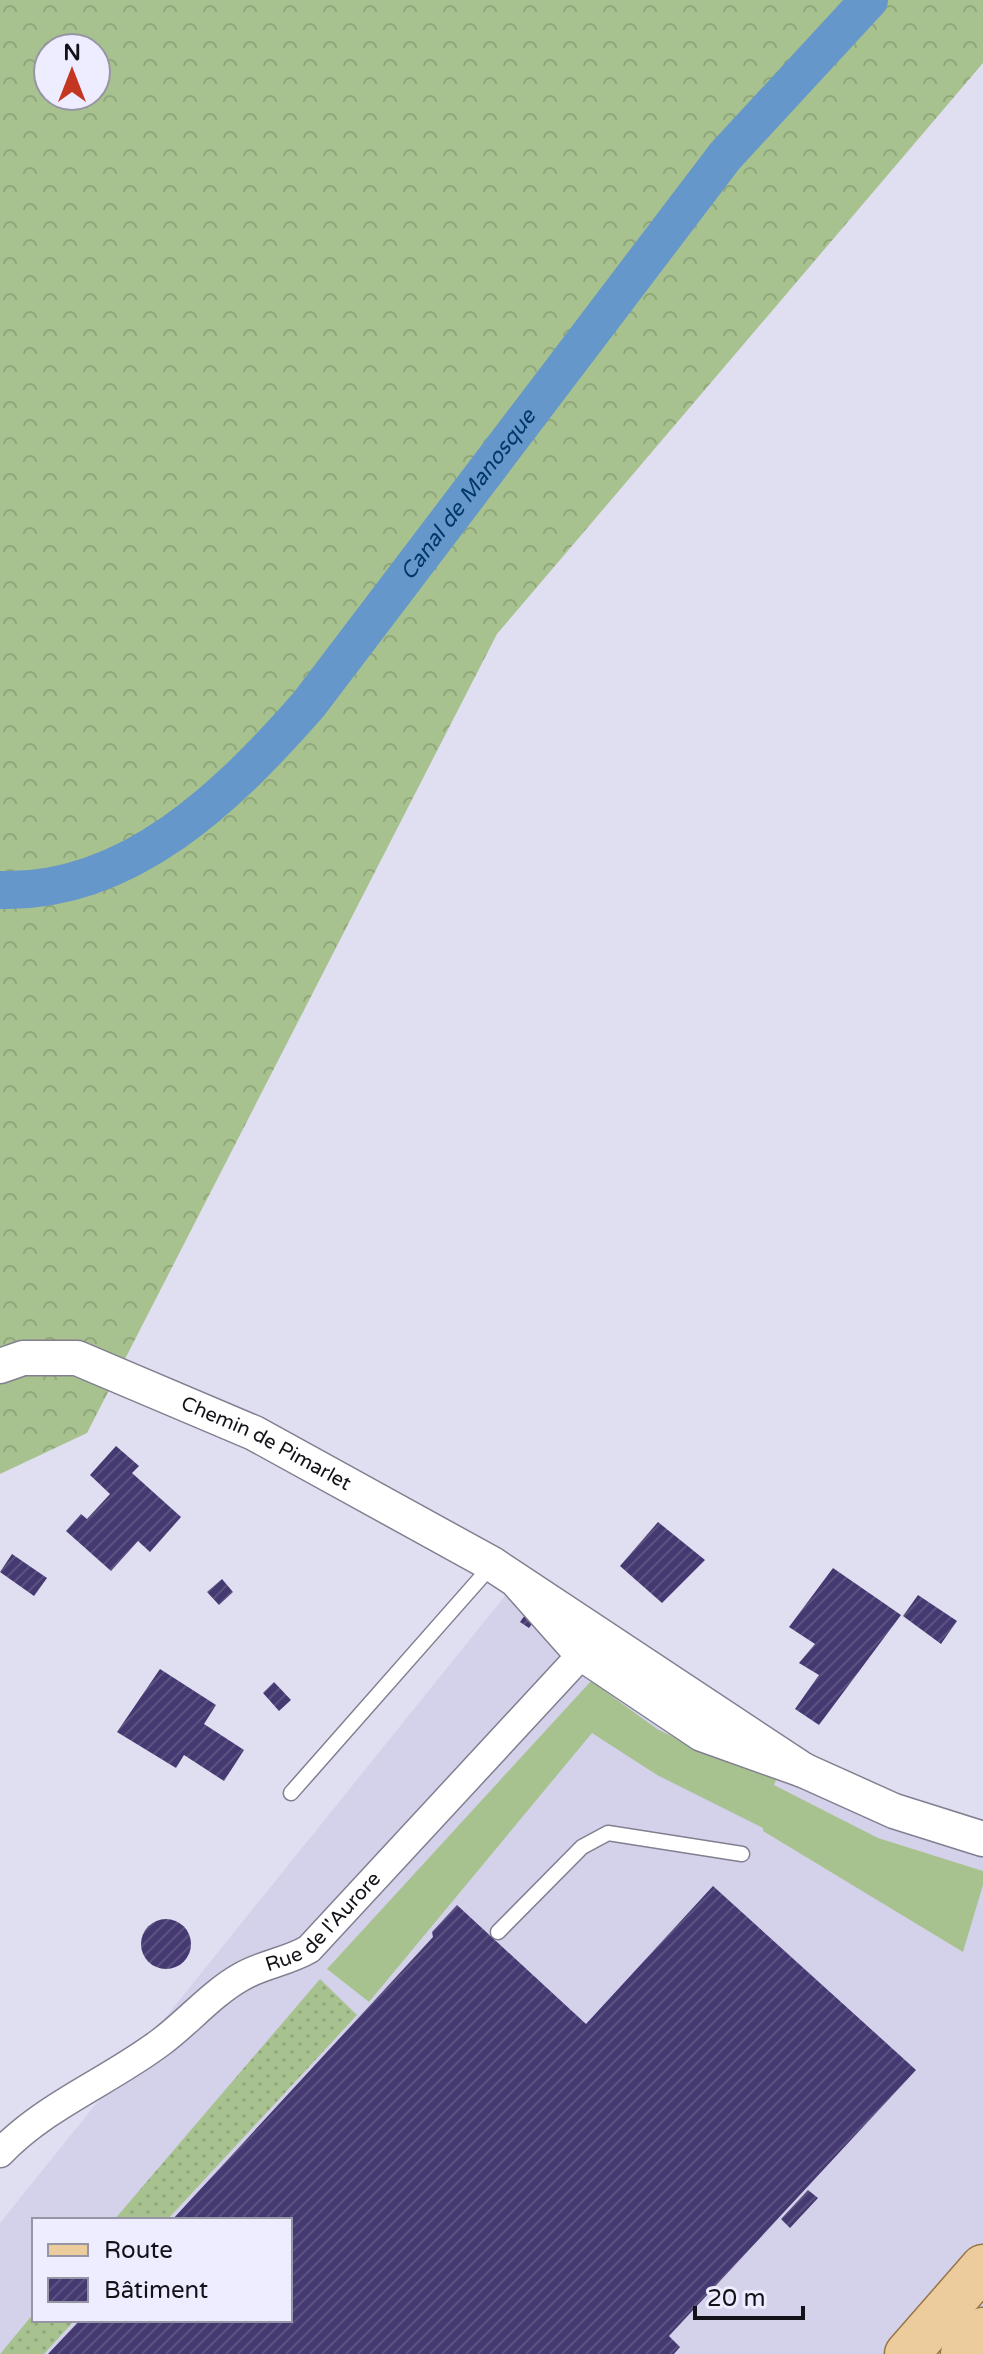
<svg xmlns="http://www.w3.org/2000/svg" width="983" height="2354" viewBox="0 0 983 2354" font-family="'Varela Round',sans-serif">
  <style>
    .built { fill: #d4d2eb; fill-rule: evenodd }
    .grass { fill: #a8c28f }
    .forest { fill: url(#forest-crowns); fill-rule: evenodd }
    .garden { fill: url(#garden-dots) }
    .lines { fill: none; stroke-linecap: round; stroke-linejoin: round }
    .canal { stroke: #6697ca; stroke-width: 38 }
    .building { fill: url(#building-hatch) }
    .service-casing { stroke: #817f90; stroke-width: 17 }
    .minor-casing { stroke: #817f90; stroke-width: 31 }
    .tertiary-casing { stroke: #817f90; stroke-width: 37 }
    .primary-casing { stroke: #987544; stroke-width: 47 }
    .service { stroke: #fff; stroke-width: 14 }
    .minor { stroke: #fff; stroke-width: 28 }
    .tertiary { stroke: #fff; stroke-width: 34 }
    .primary { stroke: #eccc9d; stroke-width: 44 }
    .labels { text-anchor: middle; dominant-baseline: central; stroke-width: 8; stroke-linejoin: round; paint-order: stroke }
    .street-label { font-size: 20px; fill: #131218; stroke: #eeecff }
    .water-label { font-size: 22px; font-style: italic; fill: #003868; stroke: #eeecff }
  </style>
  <defs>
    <pattern id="forest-crowns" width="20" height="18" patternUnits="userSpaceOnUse" patternTransform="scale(2)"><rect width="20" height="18" fill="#a8c28f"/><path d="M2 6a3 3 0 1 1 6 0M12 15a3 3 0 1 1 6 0" fill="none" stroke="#90a67b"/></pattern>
    <pattern id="garden-dots" width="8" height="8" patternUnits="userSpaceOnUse" patternTransform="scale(2)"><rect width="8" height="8" fill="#a8c28f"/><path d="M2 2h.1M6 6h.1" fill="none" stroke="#90a67b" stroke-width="1.8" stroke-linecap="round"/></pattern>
    <pattern id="building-hatch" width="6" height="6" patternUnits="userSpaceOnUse" patternTransform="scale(2)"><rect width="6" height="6" fill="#453972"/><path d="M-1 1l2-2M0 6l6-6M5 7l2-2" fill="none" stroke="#5c5280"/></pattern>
  </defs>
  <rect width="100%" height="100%" fill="#e0def1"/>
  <path class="built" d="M517,1581L894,1811L983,1819V2354H0V2223ZM34,2220H290V2320H34Z"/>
  <path class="grass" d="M591,1681L657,1729L701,1750L778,1776L774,1785L878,1838L983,1871V1885L963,1952L763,1831V1828L657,1775L592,1733L369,2002L327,1969Z"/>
  <path class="forest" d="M0,0H983V63L497,634L87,1433L0,1474ZM48,48H96V96H48Z"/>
  <g class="garden">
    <path d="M320,1979L357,2015L167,2220H114Z"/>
    <path d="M34,2313V2320H75L44,2354H0Z"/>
  </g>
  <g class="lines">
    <path class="canal" id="s1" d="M0,890C130,894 230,794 309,704L725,156L869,0"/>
  </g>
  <g class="building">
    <path d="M116,1446L139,1466L132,1473L181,1517L150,1552L138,1541L111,1571L66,1531L81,1514L87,1519L110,1494L90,1475Z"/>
    <path d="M658,1522L705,1560L662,1603L620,1566Z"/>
    <path d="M12,1554L47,1578L34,1596L0,1572Z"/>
    <path d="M833,1568L901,1615L819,1725L795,1709L819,1675L799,1663L815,1644L789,1627Z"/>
    <path d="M222,1579L233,1592L219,1605L207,1592Z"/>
    <path d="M918,1595L957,1621L941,1644L903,1616Z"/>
    <path d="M525,1615L534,1621L529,1628L520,1622Z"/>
    <path d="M160,1669L216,1705L204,1724L244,1750L224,1781L184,1755L176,1768L117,1732Z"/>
    <path d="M274,1682L291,1700L279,1711L263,1693Z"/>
    <path d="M713,1886L916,2070L669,2336L680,2347L674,2354H48L80,2320H290V2220H172L433,1937L432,1932L457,1905L586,2024Z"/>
    <circle cx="166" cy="1944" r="25"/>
    <path d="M808,2190L818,2198L790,2228L781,2219Z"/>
  </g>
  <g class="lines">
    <defs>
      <g id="service">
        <path d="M291,1793L492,1565"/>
        <path d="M498,1932L582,1847L608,1833L742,1854"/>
      </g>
      <g id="minor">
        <path id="s2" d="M0,2153C46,2105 108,2082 161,2042C188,2022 211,1994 241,1977C263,1964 287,1962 309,1949L595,1640"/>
      </g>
      <g id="tertiary">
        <path id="s3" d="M0,1366L23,1358H77L254,1433L492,1564L803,1770L702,1734L581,1653L517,1581"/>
        <path d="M803,1770L894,1811L983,1839"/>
      </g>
      <g id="primary">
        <path d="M907,2354L983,2267"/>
        <path d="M963,2354L983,2330"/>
      </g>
    </defs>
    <use href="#service" class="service-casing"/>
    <use href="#minor" class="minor-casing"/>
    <use href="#tertiary" class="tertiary-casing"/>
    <use href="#primary" class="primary-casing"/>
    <use href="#service" class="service"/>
    <use href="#minor" class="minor"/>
    <use href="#tertiary" class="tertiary"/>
    <use href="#primary" class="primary"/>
  </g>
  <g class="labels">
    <g class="street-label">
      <text stroke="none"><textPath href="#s3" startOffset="286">Chemin de Pimarlet</textPath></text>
      <text stroke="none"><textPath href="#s2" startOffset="400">Rue de l'Aurore</textPath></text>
    </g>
    <g class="water-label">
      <text stroke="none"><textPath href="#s1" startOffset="636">Canal de Manosque</textPath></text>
    </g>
  </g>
  <rect x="32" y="2218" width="260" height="104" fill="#eeecff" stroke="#9695a3" stroke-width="2"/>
  <rect x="48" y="2244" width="40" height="12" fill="#eccc9d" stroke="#9695a3" stroke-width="2"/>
  <text x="104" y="2258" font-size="24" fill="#131218">Route</text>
  <rect x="48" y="2278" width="40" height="24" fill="url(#building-hatch)" stroke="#9695a3" stroke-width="2"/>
  <text x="104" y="2298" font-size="24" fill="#131218">Bâtiment</text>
  <g transform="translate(72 72)"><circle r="38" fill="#eeecff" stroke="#9695a3" stroke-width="2"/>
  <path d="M0-6L14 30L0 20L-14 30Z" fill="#c23622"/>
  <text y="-12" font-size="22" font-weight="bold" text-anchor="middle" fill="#131218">N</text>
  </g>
  <path d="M695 2306v12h108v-12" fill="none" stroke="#131218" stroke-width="4"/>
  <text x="707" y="2306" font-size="24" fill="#131218" stroke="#eeecff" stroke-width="6" paint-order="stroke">20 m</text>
</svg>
